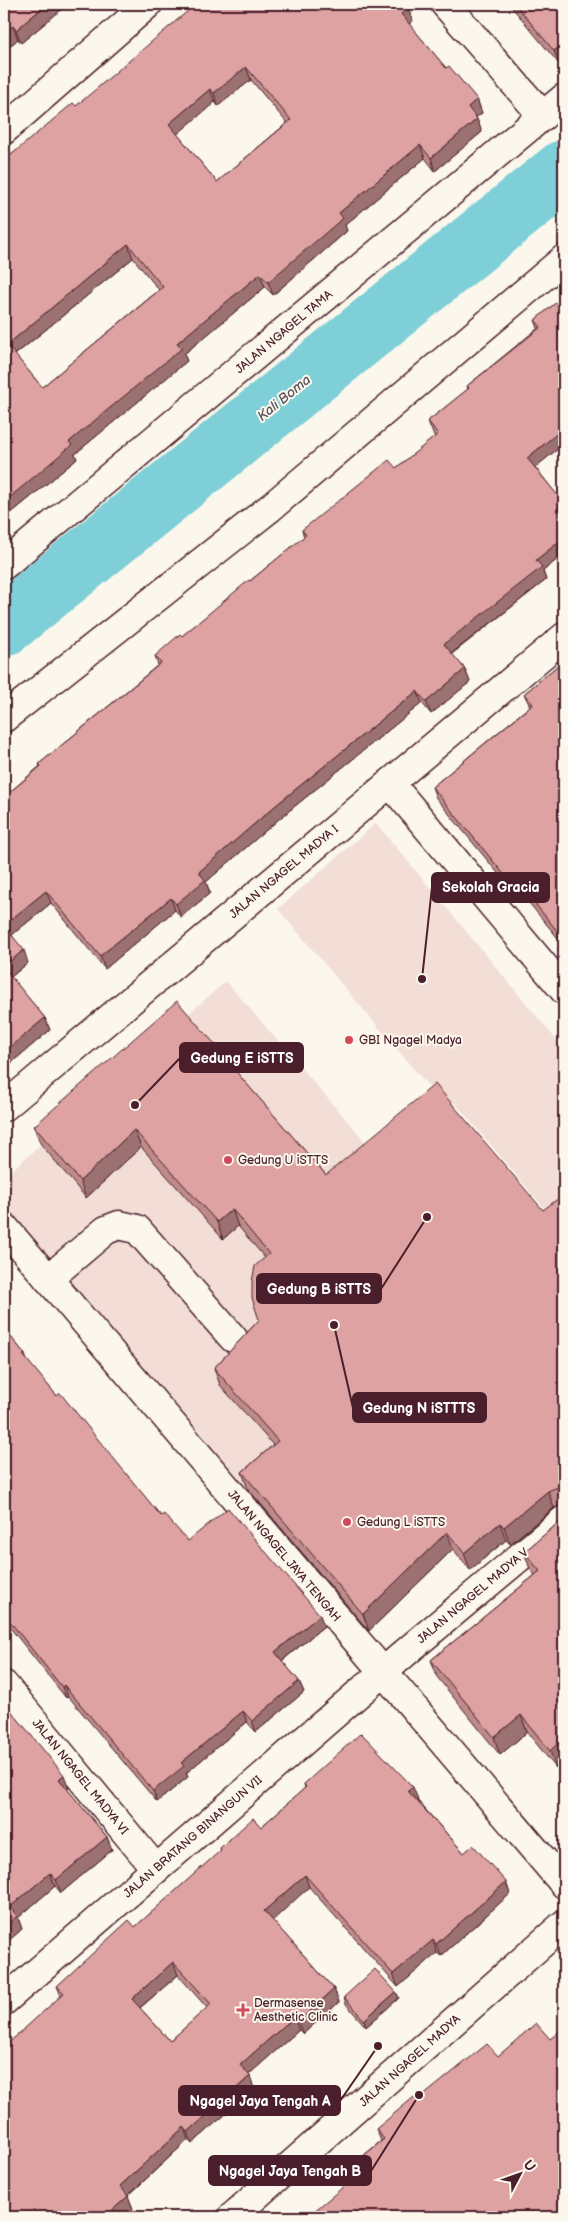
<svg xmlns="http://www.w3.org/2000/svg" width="568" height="2221" viewBox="0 0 568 2221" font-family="'Balsamiq Sans',sans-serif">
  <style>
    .built { fill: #f2ded6 }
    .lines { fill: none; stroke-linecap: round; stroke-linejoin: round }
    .river { stroke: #7ecfd7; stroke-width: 62 }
    .minor-casing { stroke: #4a1f2b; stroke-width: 31 }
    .minor { stroke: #fbf7ec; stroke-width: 28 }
    .wall { fill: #be8b8a; stroke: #4a1f2b; fill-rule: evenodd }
    .shaded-wall { fill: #9b7171; stroke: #4a1f2b }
    .building { fill: #dda2a1; stroke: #4a1f2b; fill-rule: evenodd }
    .poi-dot { fill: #d1495b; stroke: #fbf7ec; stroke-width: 2 }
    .labels { text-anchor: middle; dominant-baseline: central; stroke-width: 4; stroke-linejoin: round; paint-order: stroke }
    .street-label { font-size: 12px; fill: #4a1f2b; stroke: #fbf7ec }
    .poi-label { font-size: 12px; fill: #4a1f2b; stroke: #fbf7ec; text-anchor: start }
    .water-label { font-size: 14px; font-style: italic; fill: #5a545f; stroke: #fbf7ec }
    .leader { fill: none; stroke: #4a1f2b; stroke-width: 2 }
    .callout-dot { fill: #4a1f2b; stroke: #fbf7ec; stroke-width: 2 }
    .callout { fill: #4a1f2b; stroke: #4a1f2b; stroke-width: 2 }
    .callout-label { font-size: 14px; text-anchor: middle; font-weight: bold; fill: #fff }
  </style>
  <rect width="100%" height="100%" fill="#fbf7ec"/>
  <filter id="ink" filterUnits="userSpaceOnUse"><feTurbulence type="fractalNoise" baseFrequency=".02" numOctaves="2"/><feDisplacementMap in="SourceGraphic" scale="10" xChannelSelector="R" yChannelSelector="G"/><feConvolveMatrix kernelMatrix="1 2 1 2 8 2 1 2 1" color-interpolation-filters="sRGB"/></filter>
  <g filter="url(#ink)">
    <path class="built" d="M376,823L564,1049V1216L556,1222L455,1103L447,1107L335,1416L451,1551L365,1635L20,1231L4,1203V1177L226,981L376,1154L441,1101L278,909Z"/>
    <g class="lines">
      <path class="river" d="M4,625L564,171"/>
      <defs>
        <g id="minor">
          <path d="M445,4L543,116"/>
          <path d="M4,130L148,4"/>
          <path d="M4,565L564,98"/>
          <path d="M4,718L270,508L564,259"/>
          <path d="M390,783L564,990"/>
          <path d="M4,1107L564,637"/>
          <path d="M4,1227L564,1884"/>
          <path d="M48,1279L106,1230L119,1225L137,1229L233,1338"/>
          <path d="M4,1685L156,1869"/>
          <path d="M4,2001L412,1647L564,1520"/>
          <path d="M232,2217L564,1924"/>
        </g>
      </defs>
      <use href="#minor" class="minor-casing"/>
      <use href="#minor" class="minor"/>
    </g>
    <g class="wall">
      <path d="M4,4H61L59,6L61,10L21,43L18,39L4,51Z"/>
      <path d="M504,4H564V60L559,64L510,5L507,7Z"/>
      <path d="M413,21L409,24L446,68L477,99L482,113L476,117L482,132L435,171L425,158L345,225L347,231L273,295L265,287L184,354L187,361L75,454L77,459L4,519L11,155L76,106ZM251,80L287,123L217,182L177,134L215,102L218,106ZM133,258L159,290L42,387L15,355Z"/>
      <path d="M564,296V444L535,467L564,504V519L563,520L564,521V554L543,571L546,580L452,654L465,669L470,682L431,714L422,703L279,819L206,882L210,893L181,917L175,910L105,969L51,903L12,935L28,963L11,977L45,1018L50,1030L4,1069V797L40,766L39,764L158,665L155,656L182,636L304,537L302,530L396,468L435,437L433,434L428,421L468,389L467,386L538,328L535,320Z"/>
      <path d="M564,660V941L562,943L515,886L511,889L436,798L432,787L530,706L524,694Z"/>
      <path d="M223,1057L326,1175L543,1210L564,1204V1505H561L554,1508L510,1544L506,1540L470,1570L453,1549L369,1631L248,1489L242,1472L273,1445L220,1385L214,1368L259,1320L265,1258L238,1226L223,1239L141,1147L86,1198L40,1143L34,1126Z"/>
      <path d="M4,1329L25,1354L27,1361L57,1396L161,1516L188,1541L324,1626L282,1661L299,1681L304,1692L256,1732L247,1722L186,1773L188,1777L157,1802L68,1696L66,1698L4,1620Z"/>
      <path d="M564,1518V1762V1761L556,1768L527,1732L500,1755L437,1677L431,1660L535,1575L530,1569L524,1552Z"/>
      <path d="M4,1702L69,1788L67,1789L107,1837L112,1850L61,1893L55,1886L18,1918L22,1929L5,1944L6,1947L4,1949Z"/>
      <path d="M304,1784L418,1799L417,1800L464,1853L506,1882L510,1894L441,1956L437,1953L398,1987L309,1887L272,1920L334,1989L339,2002L303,2034L299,2030L248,2075L250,2076L254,2089L192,2144L188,2140L128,2196L133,2209L123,2217L61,1996L57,1986L135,1927L221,1851L220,1848L261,1827L305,1788ZM178,1975L207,2008L170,2041L140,2008Z"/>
      <path d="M396,1992L399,1998L366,2027L346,2004L344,1997Z"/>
      <path d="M550,2039L564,2217L350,2182L346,2170L381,2141L376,2129L417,2101L498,2056Z"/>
    </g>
    <g class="shaded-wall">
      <path d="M47,4H61L59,6L61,10L21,43L16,30Z"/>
      <path d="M506,4H510V5L507,7Z"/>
      <path d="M408,8L413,21L406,27L401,14Z"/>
      <path d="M13,26L18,39L4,51V33Z"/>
      <path d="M564,43V60L559,64L554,51Z"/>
      <path d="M246,67L251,80L218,106L214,93Z"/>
      <path d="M210,89L215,102L174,137L169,124Z"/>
      <path d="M477,99L482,113L473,120L468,107Z"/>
      <path d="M477,119L482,132L435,171L431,158Z"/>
      <path d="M420,145L425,158L345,225L347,231L273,295L268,282L339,213Z"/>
      <path d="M128,244L133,258L11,358L7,345Z"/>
      <path d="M260,274L265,287L184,354L187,361L75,454L77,459L4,519V502L177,343Z"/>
      <path d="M564,428V444L532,470L527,458Z"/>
      <path d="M564,503V519L560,523L556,510Z"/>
      <path d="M564,538V554L543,571L546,580L448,656L444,644L536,560Z"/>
      <path d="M465,669L470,682L431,714L426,702Z"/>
      <path d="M417,691L422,703L279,819L206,882L210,893L181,917L176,904L199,872L275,806Z"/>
      <path d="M511,874L515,886L511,889L507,878Z"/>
      <path d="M46,891L51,903L8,938L4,925Z"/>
      <path d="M171,898L175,910L105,969L100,956Z"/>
      <path d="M563,927L564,931V941L562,943L558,932Z"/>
      <path d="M24,950L28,963L8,979L4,969V966Z"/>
      <path d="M45,1018L50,1030L4,1069V1052Z"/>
      <path d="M134,1130L141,1147L86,1198L80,1181Z"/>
      <path d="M232,1209L238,1226L223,1239L217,1222Z"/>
      <path d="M548,1491L554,1508L510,1544L504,1527Z"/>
      <path d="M500,1523L506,1540L470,1570L464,1553Z"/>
      <path d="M447,1532L453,1549L369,1631L363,1614Z"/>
      <path d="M320,1615L324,1626L279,1663L275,1652Z"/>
      <path d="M299,1681L304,1692L256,1732L252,1721Z"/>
      <path d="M64,1685L68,1696L66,1698L62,1687Z"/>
      <path d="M243,1711L247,1722L186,1773L188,1777L157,1802L153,1791L181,1763Z"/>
      <path d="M521,1715L527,1732L500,1755L494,1737Z"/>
      <path d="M557,1744L564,1761L556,1768L550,1751Z"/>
      <path d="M64,1775L69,1788L63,1792L59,1779Z"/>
      <path d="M413,1787L418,1799L413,1804L408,1791Z"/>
      <path d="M107,1837L112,1850L61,1893L56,1880Z"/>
      <path d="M50,1873L55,1886L18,1918L22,1929L5,1944L6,1947L4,1949V1927L10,1907Z"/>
      <path d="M305,1875L309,1887L269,1924L264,1911Z"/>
      <path d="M506,1882L510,1894L441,1956L436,1944Z"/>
      <path d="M433,1940L437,1953L398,1987L393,1974Z"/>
      <path d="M173,1962L178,1975L136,2011L132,1999Z"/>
      <path d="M334,1989L339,2002L303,2034L298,2022Z"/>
      <path d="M396,1992L399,1998L366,2027L364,2020Z"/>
      <path d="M294,2017L299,2030L245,2078L240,2065Z"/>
      <path d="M250,2076L254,2089L192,2144L188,2132Z"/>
      <path d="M184,2127L188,2140L124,2199L120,2186Z"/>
      <path d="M128,2196L133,2209L123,2217H105Z"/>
    </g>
    <g class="building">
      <path d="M4,4H47L16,30L13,26L4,33Z"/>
      <path d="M196,4H405L408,8L401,14L446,68L449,66L477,99L468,107L477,119L431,158L420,145L339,213L343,218L268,282L260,274L177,343L182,348L69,442L72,445L4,502V158L9,153L11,155L73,103L76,106ZM246,67L291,120L217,182L169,124L210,89L214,93ZM128,244L163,287L42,387L7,345Z"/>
      <path d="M515,4H564V43L554,51Z"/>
      <path d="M564,296V428L527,458L564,503L556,510L564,521V538L536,560L542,567L444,644L465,669L426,702L417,691L275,806L199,872L205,880L176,904L171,898L100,956L46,891L4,925V797L41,766L39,764L161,663L155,656L180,634L182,636L249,580L250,581L306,535L302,530L389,460L396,468L438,434L428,421L469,388L467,386L541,327L535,320Z"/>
      <path d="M564,660V929L563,927L558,932L511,874L507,878L432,787L533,704L524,694Z"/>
      <path d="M4,926L24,950L4,966Z"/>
      <path d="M4,968L45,1018L4,1052Z"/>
      <path d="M177,1001L221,1051L219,1052L326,1175L435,1084L543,1210L559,1198L564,1204V1489L563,1488H555L548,1491L504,1527L500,1523L464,1553L447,1532L363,1614L242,1472L278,1441L214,1368L259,1320L252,1298V1282L255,1266L269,1254L232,1209L217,1222L134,1130L80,1181L34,1126Z"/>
      <path d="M4,1329L25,1354L23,1355L57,1396L60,1393L161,1516L164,1514L188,1541L228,1508L320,1615L275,1652L299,1681L252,1721L243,1711L181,1763L184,1766L153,1791L64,1685L62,1687L4,1614Z"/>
      <path d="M564,1518V1752L557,1744L550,1751L521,1715L494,1737L431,1660L540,1571L524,1552Z"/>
      <path d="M4,1702L64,1775L59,1779L107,1837L56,1880L50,1873L10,1907L17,1916L4,1927Z"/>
      <path d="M361,1733L413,1787L408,1791L464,1853L473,1845L506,1882L436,1944L433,1940L393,1974L305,1875L264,1911L334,1989L298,2022L294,2017L240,2065L250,2076L188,2132L184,2127L120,2186L128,2196L105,2217H4V2047L64,1993L57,1986L129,1920L135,1927L221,1850L220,1848L253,1818L261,1827L306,1787L304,1784ZM173,1962L211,2004L170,2041L132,1999Z"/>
      <path d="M375,1969L396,1992L364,2020L344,1997Z"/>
      <path d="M536,2023L550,2039L564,2028V2217H307L353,2179L346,2170L384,2139L376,2129L414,2097L417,2101L487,2044L498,2056Z"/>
    </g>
  </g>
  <g class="poi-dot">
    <circle cx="349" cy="1040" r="5"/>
    <circle cx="228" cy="1160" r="5"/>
    <circle cx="347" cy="1522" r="5"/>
    <path d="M240.5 2002.5h5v5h5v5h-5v5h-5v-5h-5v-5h5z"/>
  </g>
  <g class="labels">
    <g class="street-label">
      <text transform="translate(284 332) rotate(-40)">JALAN NGAGEL TAMA</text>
      <text transform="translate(284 872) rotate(-40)">JALAN NGAGEL MADYA I</text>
      <text transform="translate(284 1556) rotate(50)">JALAN NGAGEL JAYA TENGAH</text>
      <text transform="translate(473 1596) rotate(-40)">JALAN NGAGEL MADYA V</text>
      <text transform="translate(80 1777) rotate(51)">JALAN NGAGEL MADYA VI</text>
      <text transform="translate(193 1837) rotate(-41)">JALAN BRATANG BINANGUN VII</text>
      <text transform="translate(410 2061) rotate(-42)">JALAN NGAGEL MADYA</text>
    </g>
    <g class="poi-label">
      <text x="359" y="1040">GBI Ngagel Madya</text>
      <text x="238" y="1160">Gedung U iSTTS</text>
      <text x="357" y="1522">Gedung L iSTTS</text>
      <text x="254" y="2003">Dermasense<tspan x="254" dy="14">Aesthetic Clinic</tspan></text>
    </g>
    <g class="water-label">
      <text transform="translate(284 398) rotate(-39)">Kali Boma</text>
    </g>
  </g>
  <path class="leader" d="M422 979L432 887M135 1105L180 1058M427 1217L381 1289M334 1325L353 1408M378 2046L340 2101M419 2095L371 2171"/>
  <g class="callout-dot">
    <circle cx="422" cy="979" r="5"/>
    <circle cx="135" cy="1105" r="5"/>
    <circle cx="427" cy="1217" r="5"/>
    <circle cx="334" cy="1325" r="5"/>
    <circle cx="378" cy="2046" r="5"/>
    <circle cx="419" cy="2095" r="5"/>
  </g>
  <g class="callout">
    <rect x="432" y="873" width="117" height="29" rx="5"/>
    <rect x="180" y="1043" width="123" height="29" rx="5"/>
    <rect x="257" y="1274" width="124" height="29" rx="5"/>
    <rect x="353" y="1393" width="133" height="29" rx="5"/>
    <rect x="179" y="2086" width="161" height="29" rx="5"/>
    <rect x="209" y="2156" width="162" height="29" rx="5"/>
  </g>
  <g class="callout-label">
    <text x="491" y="892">Sekolah Gracia</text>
    <text x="242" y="1063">Gedung E iSTTS</text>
    <text x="319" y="1294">Gedung B iSTTS</text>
    <text x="419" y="1413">Gedung N iSTTTS</text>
    <text x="260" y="2106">Ngagel Jaya Tengah A</text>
    <text x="290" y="2176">Ngagel Jaya Tengah B</text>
  </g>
  <rect width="568" height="2221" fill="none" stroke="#fbf7ec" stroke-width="20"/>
  <rect x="10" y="10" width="548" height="2201" fill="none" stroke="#4a1f2b" stroke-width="2" filter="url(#ink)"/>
  <g transform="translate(520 2174) rotate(49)" stroke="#fbf7ec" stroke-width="4" paint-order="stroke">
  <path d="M0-4L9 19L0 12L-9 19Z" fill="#4a1f2b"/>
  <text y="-8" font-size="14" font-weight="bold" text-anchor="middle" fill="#4a1f2b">U</text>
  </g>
</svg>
